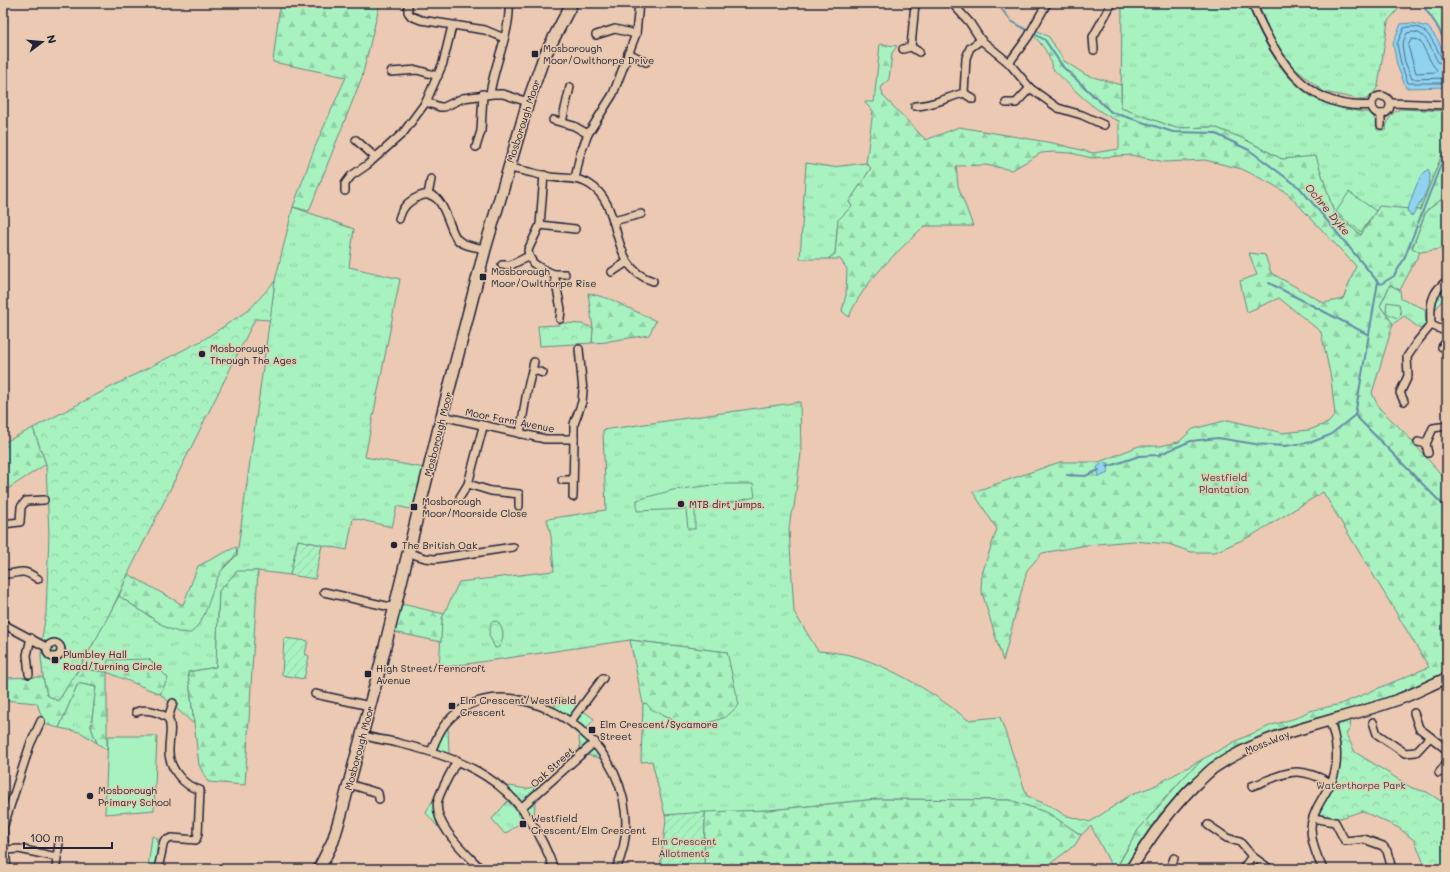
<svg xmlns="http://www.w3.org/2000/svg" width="1450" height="872" viewBox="0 0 1450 872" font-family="Mali,sans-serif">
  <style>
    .grass { fill: url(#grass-tufts); stroke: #658a7e }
    .forest { fill: url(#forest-firs); stroke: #658a7e }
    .park { fill: url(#park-crowns); stroke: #658a7e }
    .garden { fill: url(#garden-furrows); stroke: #658a7e }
    .pitch { fill: #a8f2c0; stroke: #658a7e }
    .water { fill: #8fd3f1; stroke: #638ca8 }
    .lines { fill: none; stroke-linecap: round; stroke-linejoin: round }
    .shore { stroke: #4e6984; stroke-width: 1 }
    .stream { stroke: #638ca8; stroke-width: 2 }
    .street-casing { stroke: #22223b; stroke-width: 10 }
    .secondary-casing { stroke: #22223b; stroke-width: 13 }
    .primary-casing { stroke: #22223b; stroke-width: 14 }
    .street { stroke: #e6c9ad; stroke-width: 7 }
    .secondary { stroke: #e6c9ad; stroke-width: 10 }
    .primary { stroke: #e6c9ad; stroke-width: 11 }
    .poi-dot { fill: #22223b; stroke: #e6c9ad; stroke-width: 1.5 }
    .labels { text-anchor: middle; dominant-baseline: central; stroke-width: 3; stroke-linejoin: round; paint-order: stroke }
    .poi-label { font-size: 10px; fill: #22223b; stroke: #e6c9ad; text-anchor: start }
    .street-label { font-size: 10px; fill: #22223b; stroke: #e6c9ad }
    .park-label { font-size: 10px; fill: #36414f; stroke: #e6c9ad }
    .water-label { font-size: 11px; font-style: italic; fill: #323d56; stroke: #e6c9ad }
  </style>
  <defs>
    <pattern id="grass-tufts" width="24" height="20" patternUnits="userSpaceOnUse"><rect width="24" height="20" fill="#a8f2c0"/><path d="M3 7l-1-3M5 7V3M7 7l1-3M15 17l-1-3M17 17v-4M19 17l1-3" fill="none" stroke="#90cfa6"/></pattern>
    <pattern id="forest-firs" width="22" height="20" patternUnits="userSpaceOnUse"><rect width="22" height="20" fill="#a8f2c0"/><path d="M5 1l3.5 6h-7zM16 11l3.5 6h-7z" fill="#90cfa6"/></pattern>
    <pattern id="park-crowns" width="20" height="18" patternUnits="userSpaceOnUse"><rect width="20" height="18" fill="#a8f2c0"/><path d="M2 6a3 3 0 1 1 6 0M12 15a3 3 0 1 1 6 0" fill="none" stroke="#90cfa6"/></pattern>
    <pattern id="garden-furrows" width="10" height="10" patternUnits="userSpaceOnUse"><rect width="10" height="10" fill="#a8f2c0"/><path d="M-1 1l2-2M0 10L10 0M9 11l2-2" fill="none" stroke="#90cfa6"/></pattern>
  </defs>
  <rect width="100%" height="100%" fill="#ebc9b2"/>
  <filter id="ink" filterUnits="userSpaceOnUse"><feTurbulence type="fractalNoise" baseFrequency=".025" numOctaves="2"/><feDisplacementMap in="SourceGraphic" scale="8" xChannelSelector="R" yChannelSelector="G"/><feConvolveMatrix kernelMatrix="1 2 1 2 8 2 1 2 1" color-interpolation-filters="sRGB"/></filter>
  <g filter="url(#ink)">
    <g class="grass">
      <path d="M1122,3H1247C1261,37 1280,77 1312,97C1322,103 1333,106 1344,108C1353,110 1361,113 1371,112L1376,122L1377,130H1386C1387,120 1391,113 1400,109L1447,111V142L1420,210L1379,207L1361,235L1334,213L1316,157L1282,159L1242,138L1214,127L1176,128L1121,108Z"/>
      <path d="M1258,3H1396L1401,6L1388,21L1378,86C1374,93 1371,98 1363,100L1324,92L1293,67L1271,35Z"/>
      <path d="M1427,3H1447V45L1436,24L1424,7Z"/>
      <path d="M806,163L832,167L866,163L871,168L849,202L852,206L838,220L835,254L828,259H800Z"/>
      <path d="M1442,199L1447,214V248L1420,252L1412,249L1426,211Z"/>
      <path d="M293,207L354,229L349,267L400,279L365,457L424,468L414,510L397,506L392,527L353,518L347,550L298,540L290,575L258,571L237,572L219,591L216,667L188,672L194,724L160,694L168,678L79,669L119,596L167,628L209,601L218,574L237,555L275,281Z"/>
      <path d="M1390,285L1400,290L1401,299L1425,309L1426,325L1420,329L1404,316L1393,324L1380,306Z"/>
      <path d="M1447,285V293L1433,313C1434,303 1437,290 1447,285Z"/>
      <path d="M800,402L801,453L794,507L791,513L789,529L794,612L818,651C830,652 843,653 854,656C896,669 935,694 968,720L1000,717L1027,796L1054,808L1064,815L1090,822L1132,794L1152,787L1203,759C1169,791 1137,827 1116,869H1113L1091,826L1081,835L1048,813L1010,800L877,799L770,810L665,815L652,761L641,762L643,704L646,703C655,713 668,717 678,726L727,652L630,640L439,668L442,618L459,582L554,571L551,536L547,519L606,510L603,430Z"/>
      <path d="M78,683L96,687L91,727L97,743L80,732L59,728Z"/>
      <path d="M559,697L570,701L594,719L582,734L604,759L587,755L580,750L579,735L567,725V715L554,707Z"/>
      <path d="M448,727L449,754L438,750L437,746Z"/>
      <path d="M510,786L526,789L537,786L543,794L535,803L534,816L531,815L508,787Z"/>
      <path d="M434,798L435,817L438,827L426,813Z"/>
      <path d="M508,801L524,820L505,834L492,819Z"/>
      <path d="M152,836L158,839L155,869H148Z"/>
    </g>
    <g class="forest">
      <path d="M280,3H380L362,77L309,211L293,207L315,147L346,77L273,62Z"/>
      <path d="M1036,30L1049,37L1064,61L1086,75L1121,85V108L1176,128L1214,127L1242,138L1282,159L1316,156L1334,213L1361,235L1379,206L1420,210L1447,142V187L1442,199L1426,211L1412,248L1420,252L1400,290L1390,285L1380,306L1393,324L1372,393L1379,408L1401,429L1447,481V674C1419,686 1391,697 1362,706C1323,718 1281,725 1244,743C1192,770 1152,818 1125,869H1116L1138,830L1185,776L1203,759L1238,740L1272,725L1296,718L1309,711L1341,704L1429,667L1323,492L1251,536L1215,552H1191L1169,544L1133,541L1087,545L1042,553L1027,570L1003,661L981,589L982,574L997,529L973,492L1060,462H1099L1139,446H1160L1179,442L1193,429L1228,420L1283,433L1309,430L1328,423L1335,415L1331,378L1321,332L1279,298L1247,312L1240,281L1257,275L1249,253L1265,255L1271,273L1324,303L1343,299L1356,266L1288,194L1272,184L1242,169L1205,160L1165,162L1131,155L1092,158L1071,153L1053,152L1041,153L1012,170L986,165L956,166L958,186L973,226H924C897,253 863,281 849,317L842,311L846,295L847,269L840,259H828L835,254L838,220L852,206L849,202L871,168L866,163L873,111L864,102H874L880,44L897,46L892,53L889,79L881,88L883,96L926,140L959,127L1053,143L1093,153L1119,149V121C1095,113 1070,85 1052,68C1050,55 1043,45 1033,35Z"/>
      <path d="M588,293L610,299L656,321L649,335L609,341L608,342L592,343L593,328Z"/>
      <path d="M33,428L46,464L3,492V443Z"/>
      <path d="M236,547L237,555C206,576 216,610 191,633L178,632L167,628L119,596L128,574L183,605L198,566Z"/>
      <path d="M237,571H258L245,785L208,782L199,765L188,672L216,667L219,591Z"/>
      <path d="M402,604L444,614L442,618L441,642L394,632Z"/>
      <path d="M630,640L727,652L739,705L726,717L693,728L678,726L670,718L651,709L646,703L643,704Z"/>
      <path d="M149,659L168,678L160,694L107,672V750L97,743L91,727L96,687L78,683L59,728L44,724L37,703L3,700V678L43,677L47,695L58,701L79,669L107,672L108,660Z"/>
      <path d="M877,799L1010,800L1048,813L1081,835L1075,845L1043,869H704L705,812L770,810Z"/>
    </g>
    <g class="park">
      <path d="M275,281L270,320L255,319L128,574C109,619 85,660 58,701L47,695L43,677L41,657L42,638L46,613L49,534L46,464L33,428L132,376L203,340L250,309Z"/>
      <path d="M1387,302L1399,304L1401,315L1397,318L1386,313Z"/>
      <path d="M562,323L582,324L593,328L592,343L540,346L538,326L559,325Z"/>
      <path d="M497,621C504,629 505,638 499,647L495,648L489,635L491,622Z"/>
      <path d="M1351,719L1350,728L1346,734L1355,752L1412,788L1427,792L1447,805V869H1426L1415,841L1399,828L1362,811C1349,815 1331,824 1319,814V809C1328,793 1340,777 1340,758C1340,746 1336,734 1338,723Z"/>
    </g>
    <g class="garden">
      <path d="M298,540L322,545L315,579L290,575Z"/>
      <path d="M284,638L308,641L305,654L309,656L304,679L282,675Z"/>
      <path d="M705,812L704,869H660L666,820L665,815Z"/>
    </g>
    <g class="pitch">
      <path d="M1349,192L1376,211L1361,232L1336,212Z"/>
      <path d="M721,484H753L755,497L707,508L695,509V529H688L686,509L637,511V500L673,490Z"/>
      <path d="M108,736H157L154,810L105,814Z"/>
    </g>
    <g class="water">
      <path d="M1411,23L1428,27L1438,40L1447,61L1446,87L1406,88L1397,65L1393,43L1401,24Z"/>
      <path d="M1428,169C1435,181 1420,203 1414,214L1411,216L1407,211C1413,196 1416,179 1428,169Z"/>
      <path d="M1103,463H1109L1108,473L1099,477L1097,467Z"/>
    </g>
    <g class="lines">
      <g class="shore">
        <path d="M1412,39L1419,40C1426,49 1429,62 1437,70L1436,72L1416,73L1408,46Z"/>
        <path d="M1447,61L1442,59C1434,43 1426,21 1404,28L1397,44L1401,64L1408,83H1447"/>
        <path d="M1447,66L1438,62C1431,50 1426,27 1407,33L1402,45L1405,62L1412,79L1447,78"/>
      </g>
      <g class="stream">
        <path d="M997,3L1011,21L1045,40L1063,67L1111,112L1173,132L1214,133L1249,150L1300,188L1378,282L1355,415L1447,509"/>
        <path d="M1421,3L1436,24L1447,45"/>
        <path d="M1378,282L1381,284L1394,276L1404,259L1447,149"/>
        <path d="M1269,283L1369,335"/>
        <path d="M1107,467L1139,456L1158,455L1191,441L1218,438L1255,444L1285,446L1312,442L1330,435L1355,415"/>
        <path d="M1067,475L1085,476L1099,470"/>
      </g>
      <defs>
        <g id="street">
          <path d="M952,3L970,23L981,40L1009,63L1030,88L1058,108L1082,115L1104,125"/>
          <path d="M1252,3C1274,56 1306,112 1372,105"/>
          <path d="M408,4V12L411,16L421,20L485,30L504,38"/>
          <path d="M596,35L615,29L636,34"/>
          <path d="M911,47L919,52"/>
          <path d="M903,49L911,47L915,3"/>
          <path d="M1094,50L1093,37L1112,3"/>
          <path d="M628,53L646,62"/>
          <path d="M1009,63L1028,37L1047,3"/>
          <path d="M391,72L417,70L438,76"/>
          <path d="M964,93L973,99"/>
          <path d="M490,94C494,64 511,32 509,3"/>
          <circle cx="1381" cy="105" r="9"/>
          <path d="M426,102L440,107H444L463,98L493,94H503L528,102"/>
          <path d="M1006,103H1016L1030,88"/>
          <path d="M1391,103L1447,105"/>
          <path d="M915,106C933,106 947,97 964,93L966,58L970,48L981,40"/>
          <path d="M1381,114V125"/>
          <path d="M553,120L574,126L588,134"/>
          <path d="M562,122L570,87"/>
          <path d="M356,140L375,157"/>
          <path d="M476,147L481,131L483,94"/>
          <path d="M509,168C522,170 536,174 550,177C563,179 578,177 589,184C626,206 606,267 653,281"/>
          <path d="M544,175L540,225L528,250L529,256L533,263L542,269L554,274H565"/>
          <path d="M575,179L580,155L588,134L613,94L636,34L639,3"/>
          <path d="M345,191V184L351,176L367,165L403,133L426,102L443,63L452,26"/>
          <path d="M428,195L431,179"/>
          <path d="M399,219C402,208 407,202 418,197C444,184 447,227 457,239C463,246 476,247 485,249"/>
          <path d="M613,221L641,214"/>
          <path d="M540,225L575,229"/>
          <path d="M502,265H511L529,256"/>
          <path d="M612,272L627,262"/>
          <path d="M554,274L561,309L560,319"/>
          <path d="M1431,325L1447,332"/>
          <path d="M1442,347L1447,341"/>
          <path d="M533,370L543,373"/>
          <path d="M1404,401L1400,393L1408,376L1407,357L1417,342L1431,325C1430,307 1430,292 1447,281"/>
          <path d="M442,416L545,439H574L573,497"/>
          <path d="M520,434L527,391L534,362"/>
          <path d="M574,439V424L582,402L583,391L579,349"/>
          <path d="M1418,442L1426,444L1433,428L1447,426"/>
          <path d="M1426,444L1428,453"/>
          <path d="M562,480H572"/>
          <path d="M468,484L491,491L519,494V506"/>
          <path d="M460,497L468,484L483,427"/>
          <path d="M3,524L20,522L21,507L26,501L44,500"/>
          <path d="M409,553L425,558L435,559L513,547"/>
          <path d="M3,574C21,575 19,566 38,579"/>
          <path d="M324,592L395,608"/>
          <path d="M3,624L48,648"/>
          <circle cx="54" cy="650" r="7"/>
          <path d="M29,674L27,655L31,638"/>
          <path d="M315,694L370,706"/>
          <path d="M136,712C146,708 158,712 168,718"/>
          <path d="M1414,713L1419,728L1447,750"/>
          <path d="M571,721L603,678"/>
          <path d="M1373,722L1377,734L1405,753L1416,752L1430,737"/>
          <path d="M362,735C374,739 386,740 398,743C478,762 525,788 554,869"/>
          <path d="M431,752C435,742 439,731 446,723C464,702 489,695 515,699C592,712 650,793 616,869"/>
          <path d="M457,760C451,773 442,787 438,800C432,824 466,853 481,869"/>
          <path d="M1439,773L1447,763"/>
          <path d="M349,784L378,793L379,799"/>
          <path d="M1252,786C1288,773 1294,764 1331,783"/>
          <path d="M522,807L595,742"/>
          <path d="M1313,818L1335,822L1345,841L1364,839L1383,846L1387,851L1392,869"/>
          <path d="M1208,825L1227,838L1240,842L1252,856L1270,869"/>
          <path d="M3,828L30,745L41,721"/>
          <path d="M3,830L7,869"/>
          <path d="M6,850L19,849L57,857L59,843"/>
          <path d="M56,869L57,857"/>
          <path d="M158,869L164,841L172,838L196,840L198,834L200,790C183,786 168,767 169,749C169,738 173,727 168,718L173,703"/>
          <path d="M1170,869L1174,858"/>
          <path d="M1243,869L1252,856"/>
          <path d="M1323,869C1317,857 1311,842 1311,828C1312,811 1324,797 1331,783C1340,764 1337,739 1329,720"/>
        </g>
        <path id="secondary" d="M1131,869C1150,837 1170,809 1197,783C1203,778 1209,771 1215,767C1270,730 1336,722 1397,700C1414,694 1430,685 1447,678"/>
        <path id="primary" d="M319,869L333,841L341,814L379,671L442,416L485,249L509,168L528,102L544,57L572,3"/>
      </defs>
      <use href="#street" class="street-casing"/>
      <use href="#secondary" class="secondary-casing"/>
      <use href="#primary" class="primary-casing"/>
      <use href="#street" class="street"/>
      <use href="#secondary" class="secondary"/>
      <use href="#primary" class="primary"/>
    </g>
  </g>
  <g class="poi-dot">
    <rect x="531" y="50" width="8" height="8" rx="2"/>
    <rect x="479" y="273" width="8" height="8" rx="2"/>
    <circle cx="202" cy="354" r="4"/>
    <circle cx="681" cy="504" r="4"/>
    <rect x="410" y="503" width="8" height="8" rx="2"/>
    <circle cx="394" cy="545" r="4"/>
    <rect x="51" y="656" width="8" height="8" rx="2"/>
    <rect x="364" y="670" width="8" height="8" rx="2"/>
    <rect x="448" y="702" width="8" height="8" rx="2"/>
    <rect x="588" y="726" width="8" height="8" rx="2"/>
    <circle cx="90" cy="796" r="4"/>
    <rect x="519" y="820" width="8" height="8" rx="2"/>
  </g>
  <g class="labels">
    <g class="poi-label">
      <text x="543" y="48">Mosborough<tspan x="543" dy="12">Moor/Owlthorpe Drive</tspan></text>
      <text x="491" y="271">Mosborough<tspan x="491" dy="12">Moor/Owlthorpe Rise</tspan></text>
      <text x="210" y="348">Mosborough<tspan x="210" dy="12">Through The Ages</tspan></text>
      <text x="422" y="501">Mosborough<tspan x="422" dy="12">Moor/Moorside Close</tspan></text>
      <text x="689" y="504">MTB dirt jumps.</text>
      <text x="402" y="545">The British Oak</text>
      <text x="63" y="654">Plumbley Hall<tspan x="63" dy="12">Road/Turning Circle</tspan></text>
      <text x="376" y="668">High Street/Ferncroft<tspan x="376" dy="12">Avenue</tspan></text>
      <text x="460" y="700">Elm Crescent/Westfield<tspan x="460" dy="12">Crescent</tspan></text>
      <text x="600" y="724">Elm Crescent/Sycamore<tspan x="600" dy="12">Street</tspan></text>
      <text x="98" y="790">Mosborough<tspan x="98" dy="12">Primary School</tspan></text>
      <text x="531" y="818">Westfield<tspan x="531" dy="12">Crescent/Elm Crescent</tspan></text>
    </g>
    <g class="street-label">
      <text transform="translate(523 121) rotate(-72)">Mosborough Moor</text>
      <text transform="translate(510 420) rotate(11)">Moor Farm Avenue</text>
      <text transform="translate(438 434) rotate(-76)">Mosborough Moor</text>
      <text transform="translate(1267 742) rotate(-22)">Moss Way</text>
      <text transform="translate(359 748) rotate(-75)">Mosborough Moor</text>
      <text transform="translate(552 767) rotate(-42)">Oak Street</text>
    </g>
    <g class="park-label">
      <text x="1224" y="477">Westfield<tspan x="1224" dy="12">Plantation</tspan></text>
      <text x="1361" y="785">Waterthorpe Park</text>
      <text x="684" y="841">Elm Crescent<tspan x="684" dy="12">Allotments</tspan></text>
    </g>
    <g class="water-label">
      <text transform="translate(1328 209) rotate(50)">Ochre Dyke</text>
    </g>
  </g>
  <rect width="1450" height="872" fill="none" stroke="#e6c9ad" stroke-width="16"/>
  <rect x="8" y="8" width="1434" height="856" fill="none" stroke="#22223b" stroke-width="1.5" filter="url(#ink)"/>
  <g transform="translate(42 42) rotate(74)" stroke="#e6c9ad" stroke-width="3" paint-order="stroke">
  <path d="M0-3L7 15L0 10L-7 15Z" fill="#22223b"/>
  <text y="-6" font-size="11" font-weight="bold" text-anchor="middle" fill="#22223b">N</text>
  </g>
  <path d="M24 842v6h88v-6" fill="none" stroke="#22223b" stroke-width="2"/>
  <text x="30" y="842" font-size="12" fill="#22223b" stroke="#e6c9ad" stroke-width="3" paint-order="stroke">100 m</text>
</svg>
